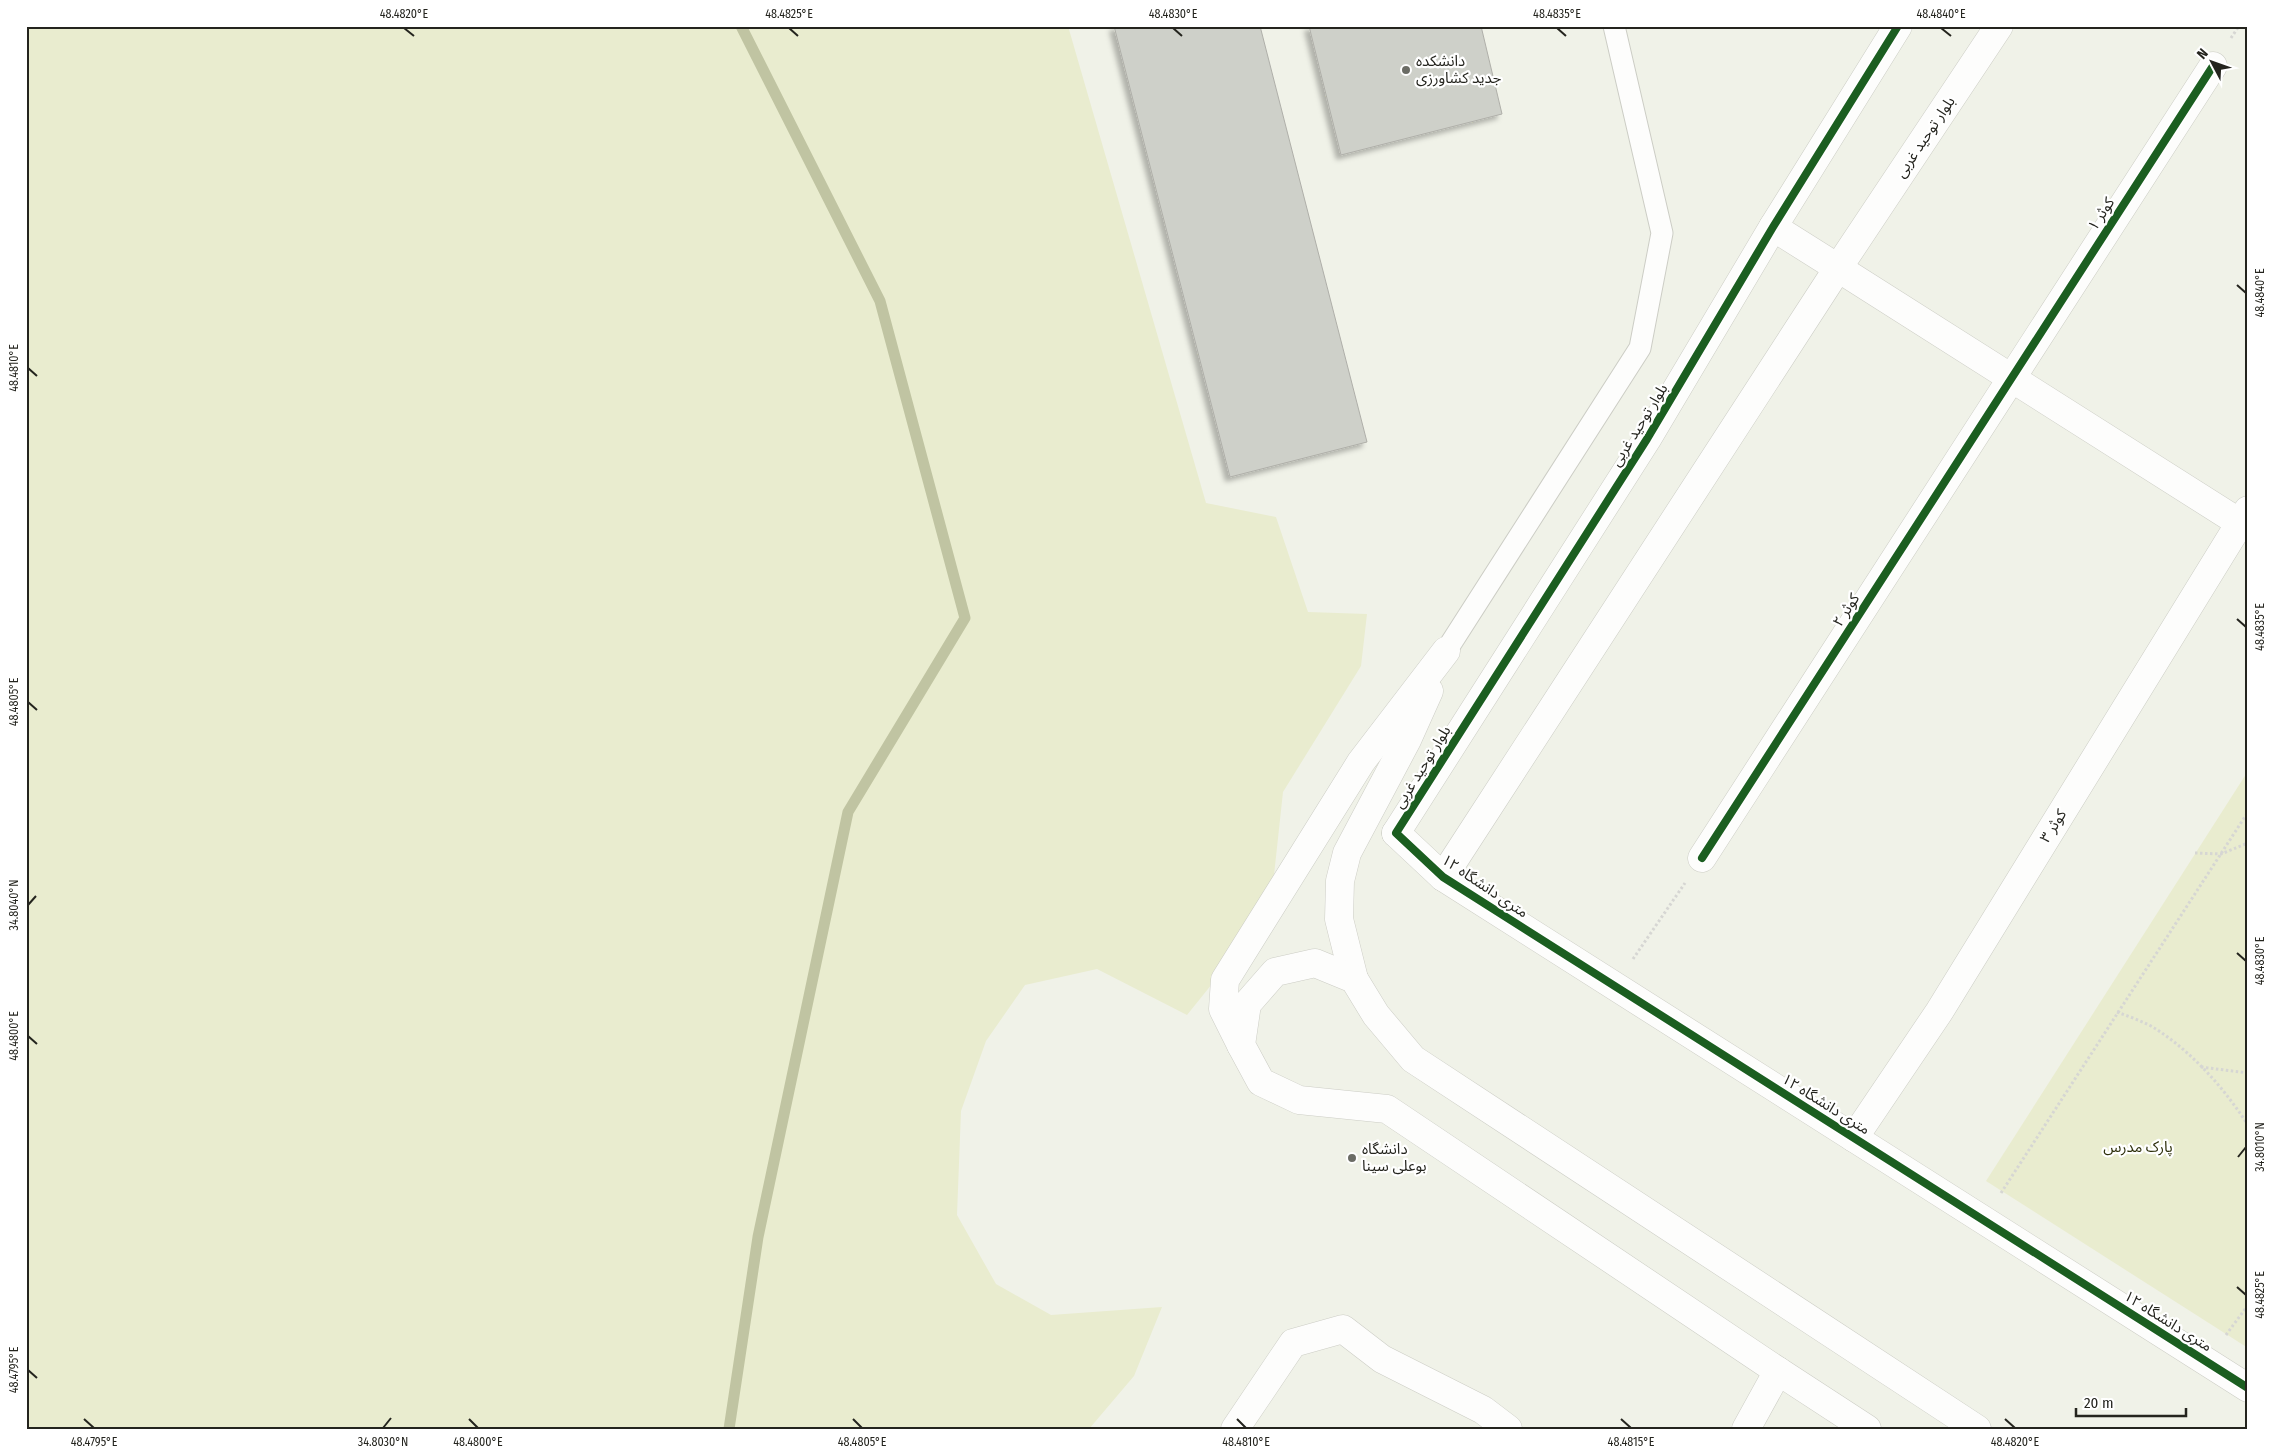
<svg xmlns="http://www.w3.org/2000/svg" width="2274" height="1455" viewBox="0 0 2274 1455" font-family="'Fira Sans Condensed','Noto Sans Arabic',sans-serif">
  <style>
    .green { fill: #e9eccf }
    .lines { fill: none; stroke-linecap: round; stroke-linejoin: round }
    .stream { stroke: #c0c4a2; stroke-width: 11 }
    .building { fill: #ced0c9; stroke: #afafa9; filter: url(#shadow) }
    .lane-casing { stroke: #cccdc5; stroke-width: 23 }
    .street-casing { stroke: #cccdc5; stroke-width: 29 }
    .secondary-casing { stroke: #cccdc5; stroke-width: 29 }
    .path { stroke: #d6d6d3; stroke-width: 3; stroke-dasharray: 2.5 2.5; stroke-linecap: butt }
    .lane { stroke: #fdfdfc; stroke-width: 21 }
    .street { stroke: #fdfdfc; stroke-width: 28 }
    .secondary { stroke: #fdfdfc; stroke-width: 28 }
    .cycleway-casing { stroke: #fff; stroke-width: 11 }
    .cycleway { stroke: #1b5e20; stroke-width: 8 }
    .ticks { fill: none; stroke: #24241e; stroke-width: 2 }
    .poi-dot { fill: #6b6c65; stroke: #fff; stroke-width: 2 }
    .labels { text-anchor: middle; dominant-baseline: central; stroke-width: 4.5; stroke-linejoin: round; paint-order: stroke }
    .poi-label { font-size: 15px; fill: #24241e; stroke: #fff; text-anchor: start }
    .street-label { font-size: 15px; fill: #24241e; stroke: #fff }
    .park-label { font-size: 15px; fill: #2d2f0a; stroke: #fff }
    .neatline { fill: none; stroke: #24241e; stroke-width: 2 }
    .ticks-label { font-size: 12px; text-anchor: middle; fill: #24241e }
  </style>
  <defs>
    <filter id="shadow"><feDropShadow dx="-4.5" dy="4.5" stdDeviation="2.5" flood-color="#0004"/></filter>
  </defs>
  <rect width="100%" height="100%" fill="#f0f2e8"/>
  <g class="green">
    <path d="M26,26H1068L1206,503L1276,517L1308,612L1367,614L1361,666L1283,792L1270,912L1187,1015L1097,969L1025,985L986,1041L961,1111L957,1215L996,1284L1051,1315L1162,1307L1134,1376L1089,1429H26Z"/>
    <path d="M2248,771V1348L1986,1181Z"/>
  </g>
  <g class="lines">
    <path class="stream" d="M729,1429L758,1237L848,812L965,618L880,301L741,26"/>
  </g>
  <g class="building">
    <path d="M1114,26H1260L1367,442L1230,477Z"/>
    <path d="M1309,26H1481L1502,114L1341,155Z"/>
  </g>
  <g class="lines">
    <defs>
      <path id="lane" d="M1446,651L1640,348L1662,233L1614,26"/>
      <g id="street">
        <path d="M1838,268L2240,523"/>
        <path d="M1396,833L1443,877L2248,1388"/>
        <path d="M1702,858L2213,66"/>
        <path d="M1354,979L1339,919L1340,881L1347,853L1407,740L1429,691"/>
        <path d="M1241,1045L1223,1009L1225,980L1361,762L1446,651"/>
        <path d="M1854,1138L1939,1012L2248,510"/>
        <path d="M1235,1429L1293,1343L1343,1329L1382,1359L1483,1410L1508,1429"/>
        <path d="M1746,1429L1778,1371"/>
        <path d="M1867,1429L1778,1371L1387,1109L1299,1100L1261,1082L1241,1045L1247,1004L1275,972L1315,963L1354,979L1376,1015L1413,1059L1977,1429"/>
      </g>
      <g id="secondary">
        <path d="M1773,227L1838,268"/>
        <path d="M1396,833L1647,439L1773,227L1898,26"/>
        <path d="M1443,877L1838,268L1999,26"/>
      </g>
    </defs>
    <use href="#lane" class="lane-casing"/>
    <use href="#street" class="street-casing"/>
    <use href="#secondary" class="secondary-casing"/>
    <g class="path">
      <path d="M2231,38L2239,26"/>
      <path d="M2195,853L2221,854L2248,843"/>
      <path d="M1633,959L1685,883"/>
      <path d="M2117,1012C2130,1017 2145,1022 2156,1029C2193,1053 2224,1088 2248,1125"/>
      <path d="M2201,1067L2248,1073"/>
      <path d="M2001,1193L2248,812"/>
      <path d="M2226,1335L2248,1305"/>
    </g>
    <use href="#lane" class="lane"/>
    <use href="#street" class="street"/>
    <use href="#secondary" class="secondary"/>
    <defs>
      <g id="cycleway">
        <path d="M1898,26L1773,227L1647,439L1396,833L1443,877L2248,1388"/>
        <path d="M1702,858L2213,66"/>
      </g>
    </defs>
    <use href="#cycleway" class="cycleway-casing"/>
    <use href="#cycleway" class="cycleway"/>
  </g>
  <path class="ticks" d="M404,28L414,36M789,28L798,36M1173,28L1182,36M1557,28L1566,36M1941,28L1951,36M2237,285L2246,293M28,368L37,376M2237,619L2246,627M28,702L37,710M28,905L36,896M2237,953L2246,961M28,1036L37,1044M2238,1157L2246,1147M2237,1287L2246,1295M28,1370L37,1378M84,1419L94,1428M469,1419L478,1428M853,1419L862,1428M1237,1419L1246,1428M1621,1419L1631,1428M2005,1419L2015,1428M383,1428L391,1418"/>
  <g class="poi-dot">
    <circle cx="1406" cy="70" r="5"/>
    <circle cx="1352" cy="1158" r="5"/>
  </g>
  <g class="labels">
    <g class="poi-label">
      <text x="1416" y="61">دانشکده<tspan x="1416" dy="17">جدید کشاورزی</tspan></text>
      <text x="1362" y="1149">دانشگاه<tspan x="1362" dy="17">بوعلی سینا</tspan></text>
    </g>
    <g class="street-label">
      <text transform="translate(1925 137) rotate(-56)">بلوار توحید غربی</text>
      <text transform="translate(2101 214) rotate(-57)">کوثر ۱</text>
      <text transform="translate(1639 425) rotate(-58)">بلوار توحید غربی</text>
      <text transform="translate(1846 610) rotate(-57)">کوثر ۲</text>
      <text transform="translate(1422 767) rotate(-58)">بلوار توحید غربی</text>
      <text transform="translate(2053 826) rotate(-58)">کوثر ۳</text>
      <text transform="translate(1485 886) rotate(34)">۱۲ متری دانشگاه</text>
      <text transform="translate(1826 1104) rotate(32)">۱۲ متری دانشگاه</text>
      <text transform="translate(2168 1321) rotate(32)">۱۲ متری دانشگاه</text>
    </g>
    <g class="park-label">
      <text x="2138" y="1147">پارک مدرس</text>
    </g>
  </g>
  <rect width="2274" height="1455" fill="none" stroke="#ffffff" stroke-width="55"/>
  <g transform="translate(2212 62) rotate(311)" stroke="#ffffff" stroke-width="4" paint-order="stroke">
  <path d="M0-4L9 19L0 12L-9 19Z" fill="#24241e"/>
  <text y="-8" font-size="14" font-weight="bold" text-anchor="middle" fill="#24241e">N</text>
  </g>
  <path d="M2076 1408v8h110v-8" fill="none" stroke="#24241e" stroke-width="2.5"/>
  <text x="2084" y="1408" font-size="15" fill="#24241e" stroke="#ffffff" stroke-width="4" paint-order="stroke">20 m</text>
  <rect x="28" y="28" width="2218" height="1400" class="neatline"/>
  <g class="ticks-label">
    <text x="404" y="18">48.4820°E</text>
    <text x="789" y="18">48.4825°E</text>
    <text x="1173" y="18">48.4830°E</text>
    <text x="1557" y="18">48.4835°E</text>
    <text x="1941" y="18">48.4840°E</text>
    <text transform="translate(2260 293) rotate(-90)" y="4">48.4840°E</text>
    <text transform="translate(14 368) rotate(-90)" y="4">48.4810°E</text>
    <text transform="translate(2260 627) rotate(-90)" y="4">48.4835°E</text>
    <text transform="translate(14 702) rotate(-90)" y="4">48.4805°E</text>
    <text transform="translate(14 905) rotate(-90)" y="4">34.8040°N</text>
    <text transform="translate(2260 961) rotate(-90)" y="4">48.4830°E</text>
    <text transform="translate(14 1036) rotate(-90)" y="4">48.4800°E</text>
    <text transform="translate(2260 1147) rotate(-90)" y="4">34.8010°N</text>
    <text transform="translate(2260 1295) rotate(-90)" y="4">48.4825°E</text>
    <text transform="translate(14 1370) rotate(-90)" y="4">48.4795°E</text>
    <text x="94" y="1446">48.4795°E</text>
    <text x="383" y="1446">34.8030°N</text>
    <text x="478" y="1446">48.4800°E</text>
    <text x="862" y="1446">48.4805°E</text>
    <text x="1246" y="1446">48.4810°E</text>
    <text x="1631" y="1446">48.4815°E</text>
    <text x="2015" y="1446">48.4820°E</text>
  </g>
</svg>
